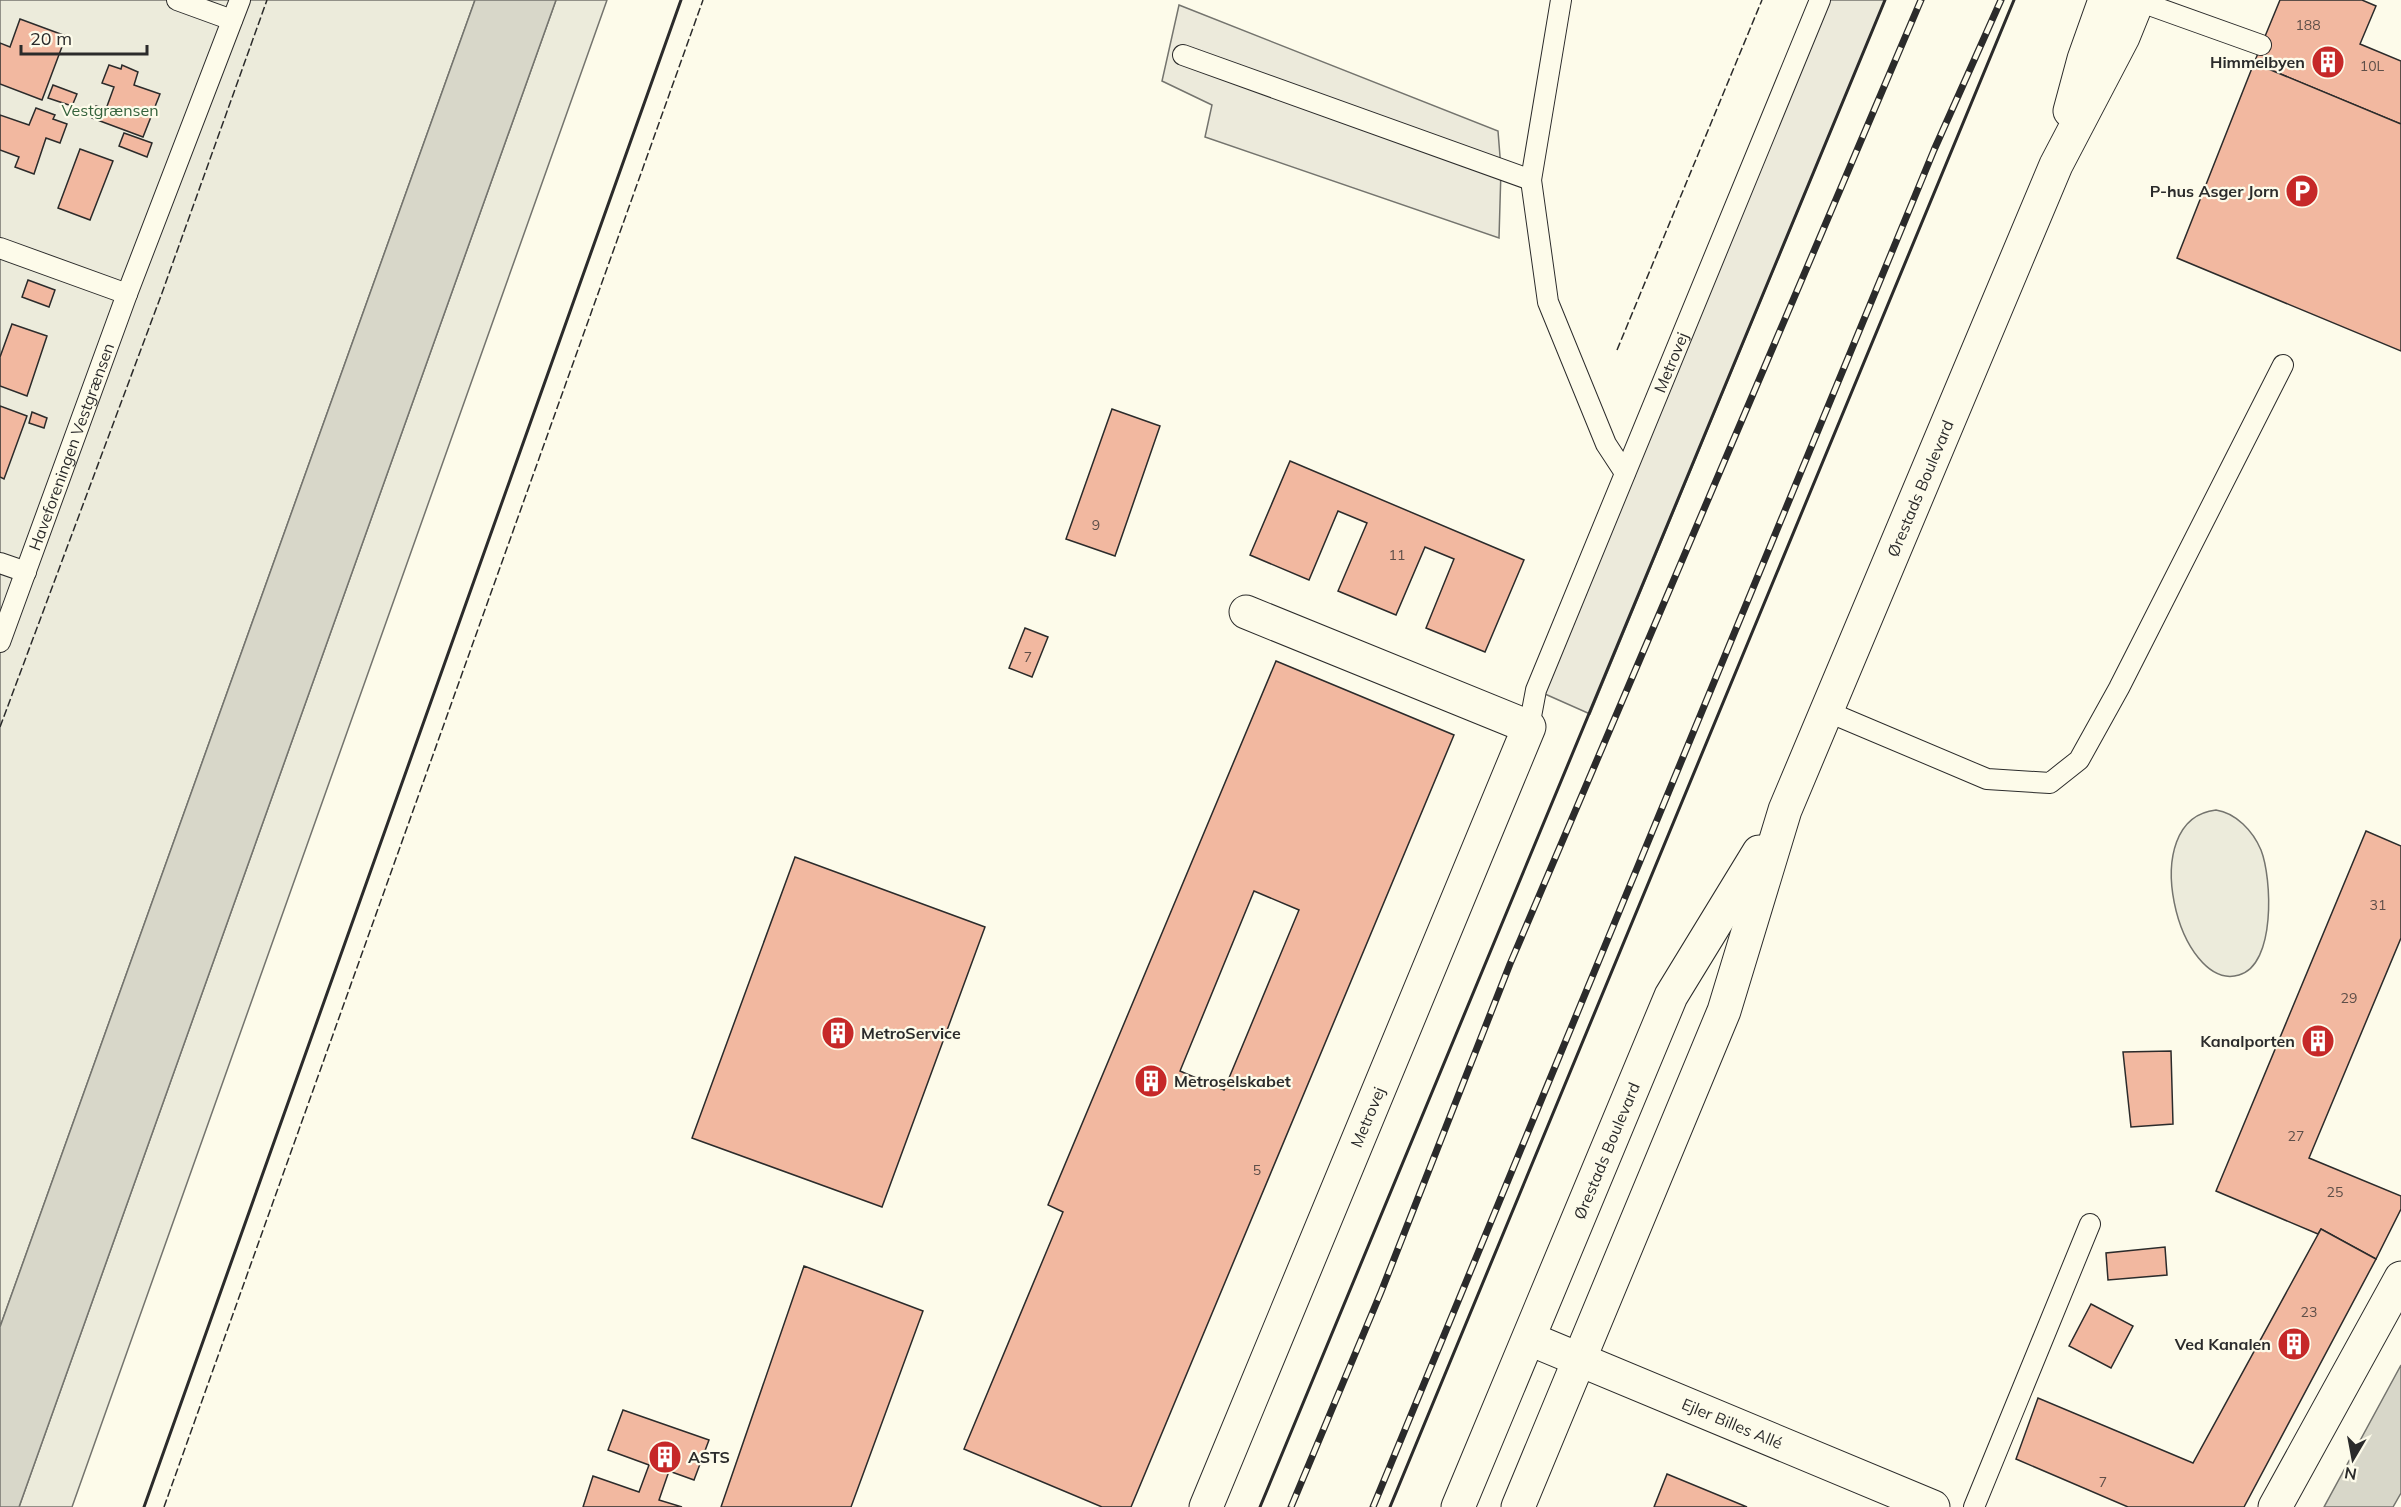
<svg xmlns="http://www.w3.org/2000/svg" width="2401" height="1507" viewBox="0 0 2401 1507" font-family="Mulish,sans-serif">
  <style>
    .green { fill: #ecebdb; stroke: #74746e; stroke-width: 1.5 }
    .parking { fill: #eceadb; stroke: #74746e; stroke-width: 1.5 }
    .water { fill: #d8d7c9; stroke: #74746e; stroke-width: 1.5 }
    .building { fill: #f2b8a0; stroke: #2b2b2b; stroke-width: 1.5; fill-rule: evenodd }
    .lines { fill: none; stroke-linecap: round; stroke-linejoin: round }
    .lane-casing { stroke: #2b2b2b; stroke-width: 22 }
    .street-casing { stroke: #2b2b2b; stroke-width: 35 }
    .secondary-casing { stroke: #2b2b2b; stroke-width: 35 }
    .lane { stroke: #fdfbea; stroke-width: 20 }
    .street { stroke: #fdfbea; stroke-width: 33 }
    .secondary { stroke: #fdfbea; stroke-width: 33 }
    .rail-casing { stroke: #2b2b2b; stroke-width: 7 }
    .rail { stroke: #fdfbea; stroke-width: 4.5; stroke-dasharray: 14; stroke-linecap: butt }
    .fence { stroke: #2b2b2b; stroke-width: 1.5; stroke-dasharray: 8 3; stroke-linecap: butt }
    .wall { stroke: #2b2b2b; stroke-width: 3 }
    .labels { text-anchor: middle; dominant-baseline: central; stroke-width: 4.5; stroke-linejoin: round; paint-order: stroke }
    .number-label { font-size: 14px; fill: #5d4e48 }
    .poi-label { font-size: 16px; font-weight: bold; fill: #2b2b2b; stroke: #fdfbea; text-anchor: end }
    .park-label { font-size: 16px; fill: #34623c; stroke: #fdfbea }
    .street-label { font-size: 16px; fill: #2b2b2b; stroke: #fdfbea }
  </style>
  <rect width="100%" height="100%" fill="#fdfbea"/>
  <g class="green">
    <path d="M0,0H475L0,1327Z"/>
    <path d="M556,0H607L72,1507H19Z"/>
    <path d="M2216,810C2236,813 2253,831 2261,850C2272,878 2276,965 2239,975C2179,993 2134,819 2216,810Z"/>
  </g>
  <g class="parking">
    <path d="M1810,0H1885L1590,714L1536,690Z"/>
    <path d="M1179,5L1498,131L1501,169L1499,238L1205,137L1212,105L1162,81Z"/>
  </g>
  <g class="water">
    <path d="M475,0H556L19,1507H0V1327Z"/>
    <path d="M2401,1365V1493L2393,1507H2324Z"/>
  </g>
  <g class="building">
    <path d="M2280,0H2362L2376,6L2360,44L2401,61V124L2254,63Z"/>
    <path d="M20,19L66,36L42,100L0,84V43L10,47Z"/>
    <path d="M2254,63L2401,124V351L2177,258Z"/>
    <path d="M109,65L121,69L122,65L138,72L134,85L160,94L143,137L92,118L96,106L106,109L114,87L102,83Z"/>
    <path d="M53,85L77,94L72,106L48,98Z"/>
    <path d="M36,108L55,115L53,119L67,124L60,143L46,138L34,174L15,167L19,157L0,150V115L29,125Z"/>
    <path d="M124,133L152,143L147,157L119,146Z"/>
    <path d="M80,149L113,161L90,220L58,208Z"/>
    <path d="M28,280L55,290L49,307L22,297Z"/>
    <path d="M12,324L47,336L27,396L0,386V357Z"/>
    <path d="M0,406L27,416L4,479L0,477Z"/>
    <path d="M1112,409L1160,426L1115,556L1066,539Z"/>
    <path d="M32,412L47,418L44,428L29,423Z"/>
    <path d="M1290,461L1524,560L1485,652L1426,628L1454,559L1425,547L1396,615L1338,591L1367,523L1338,511L1309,580L1250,555Z"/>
    <path d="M1025,628L1048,637L1032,677L1009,668Z"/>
    <path d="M1276,661L1454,735L1131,1507H1102L964,1449L1063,1212L1048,1205ZM1254,891L1299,910L1224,1090L1180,1071Z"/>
    <path d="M2366,831L2401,846V938L2309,1158L2401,1196V1209L2376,1259L2321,1229L2318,1234L2216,1191Z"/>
    <path d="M795,857L985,927L882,1207L692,1138Z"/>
    <path d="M2171,1051L2173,1124L2131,1127L2123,1052Z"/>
    <path d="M2321,1229L2376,1259L2244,1507H2128L2016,1459L2038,1398L2193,1463Z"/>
    <path d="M2165,1247L2167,1275L2108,1280L2106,1253Z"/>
    <path d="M804,1266L923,1311L851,1507H721Z"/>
    <path d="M2091,1304L2133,1326L2111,1368L2069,1346Z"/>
    <path d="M623,1410L709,1440L694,1480L669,1471L659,1500L682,1507H583L593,1476L639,1492L649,1465L608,1450Z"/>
    <path d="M1667,1474L1747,1507H1654Z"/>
  </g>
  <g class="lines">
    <defs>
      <g id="lane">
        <path d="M177,0L232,20"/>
        <path d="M1561,0L1531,180L1548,302L1606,444L1625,473"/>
        <path d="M2138,1L2261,45"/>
        <path d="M1183,55L1531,180"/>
        <path d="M0,248L127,294"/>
        <path d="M0,563L26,572"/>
        <path id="s1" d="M0,642L127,294L240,0"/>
        <path d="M1826,711L1987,779L2050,783L2079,760L2119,688L2283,365"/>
        <path id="s2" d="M1529,727L1536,690L1820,0"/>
        <path d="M1974,1507L2090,1224"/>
      </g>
      <g id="street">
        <path id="s3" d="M1530,1339L1933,1507"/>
        <path id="s4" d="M1206,1507L1529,727L1246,612"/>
        <path d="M2275,1507L2401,1278"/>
      </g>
      <g id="secondary">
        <path d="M2070,111L2084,59L2105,0"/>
        <path id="s5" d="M1458,1507L1671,996L1759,852"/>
        <path id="s6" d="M1518,1507L1724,1011L1785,810L2056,165L2123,37L2138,0"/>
      </g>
    </defs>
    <use href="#lane" class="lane-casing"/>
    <use href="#street" class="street-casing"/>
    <use href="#secondary" class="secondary-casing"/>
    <use href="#lane" class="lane"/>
    <use href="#street" class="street"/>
    <use href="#secondary" class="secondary"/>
    <defs>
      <g id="rail">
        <path d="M1291,1507L1381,1292L1510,964L1921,0"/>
        <path d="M1373,1507L1934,150L2001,0"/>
      </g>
    </defs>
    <use href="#rail" class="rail-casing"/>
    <use href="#rail" class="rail"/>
    <g class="fence">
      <path d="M1617,350L1762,0"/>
      <path d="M0,727L162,293L267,0"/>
      <path d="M164,1507L703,0"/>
    </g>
    <g class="wall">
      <path d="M144,1507L681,0"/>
      <path d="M1260,1507L1885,0"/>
      <path d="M1390,1507L2014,0"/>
    </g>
  </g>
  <defs>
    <symbol id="building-disc" viewBox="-11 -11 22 22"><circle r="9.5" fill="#c62828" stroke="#fdfbea"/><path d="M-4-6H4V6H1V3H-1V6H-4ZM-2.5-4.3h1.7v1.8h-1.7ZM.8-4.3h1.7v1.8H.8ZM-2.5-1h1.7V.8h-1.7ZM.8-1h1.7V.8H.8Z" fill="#fff"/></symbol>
    <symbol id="parking-disc" viewBox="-11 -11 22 22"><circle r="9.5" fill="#c62828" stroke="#fdfbea"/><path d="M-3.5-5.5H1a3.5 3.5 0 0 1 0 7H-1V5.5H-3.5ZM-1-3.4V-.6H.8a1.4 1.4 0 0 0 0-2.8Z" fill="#fff"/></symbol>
  </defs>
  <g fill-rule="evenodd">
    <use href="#building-disc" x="2309" y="43" width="38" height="38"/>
    <use href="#parking-disc" x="2283" y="172" width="38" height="38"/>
    <use href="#building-disc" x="819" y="1014" width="38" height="38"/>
    <use href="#building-disc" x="2299" y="1022" width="38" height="38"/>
    <use href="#building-disc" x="1132" y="1062" width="38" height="38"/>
    <use href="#building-disc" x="2275" y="1325" width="38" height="38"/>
    <use href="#building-disc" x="646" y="1438" width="38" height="38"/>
  </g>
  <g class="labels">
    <g class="number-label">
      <text x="2308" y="25">188</text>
      <text x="2372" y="66">10L</text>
      <text x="1096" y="525">9</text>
      <text x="1397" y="555">11</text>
      <text x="1028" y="657">7</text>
      <text x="2378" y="905">31</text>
      <text x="2349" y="998">29</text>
      <text x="2296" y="1136">27</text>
      <text x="1257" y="1170">5</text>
      <text x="2335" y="1192">25</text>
      <text x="2309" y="1312">23</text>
      <text x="2103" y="1482">7</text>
    </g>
    <g class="poi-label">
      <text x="2305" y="62">Himmelbyen</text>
      <text x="2279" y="191">P-hus Asger Jorn</text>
      <text x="861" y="1033" text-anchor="start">MetroService</text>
      <text x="2295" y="1041">Kanalporten</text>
      <text x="1174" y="1081" text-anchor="start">Metroselskabet</text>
      <text x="2271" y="1344">Ved Kanalen</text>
      <text x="688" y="1457" text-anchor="start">ASTS</text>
    </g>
    <g class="park-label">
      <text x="110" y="110">Vestgrænsen</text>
    </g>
    <g class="street-label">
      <text stroke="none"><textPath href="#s2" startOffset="392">Metrovej</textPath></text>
      <text stroke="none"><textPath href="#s1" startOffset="208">Haveforeningen Vestgrænsen</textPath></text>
      <text stroke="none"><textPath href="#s6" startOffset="1096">Ørestads Boulevard</textPath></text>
      <text stroke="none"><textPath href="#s4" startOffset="422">Metrovej</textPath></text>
      <text stroke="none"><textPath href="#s5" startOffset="386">Ørestads Boulevard</textPath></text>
      <text stroke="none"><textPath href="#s3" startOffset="219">Ejler Billes Allé</textPath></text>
    </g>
  </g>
  <g transform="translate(2353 1459) rotate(190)" stroke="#fdfbea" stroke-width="4.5" paint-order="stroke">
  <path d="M0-4.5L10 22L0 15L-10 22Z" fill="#2b2b2b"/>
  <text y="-9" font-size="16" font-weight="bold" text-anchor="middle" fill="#2b2b2b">N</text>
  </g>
  <path d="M21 45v9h126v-9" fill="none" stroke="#2b2b2b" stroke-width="3"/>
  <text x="30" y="45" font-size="18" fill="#2b2b2b" stroke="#fdfbea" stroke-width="4.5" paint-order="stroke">20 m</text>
</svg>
